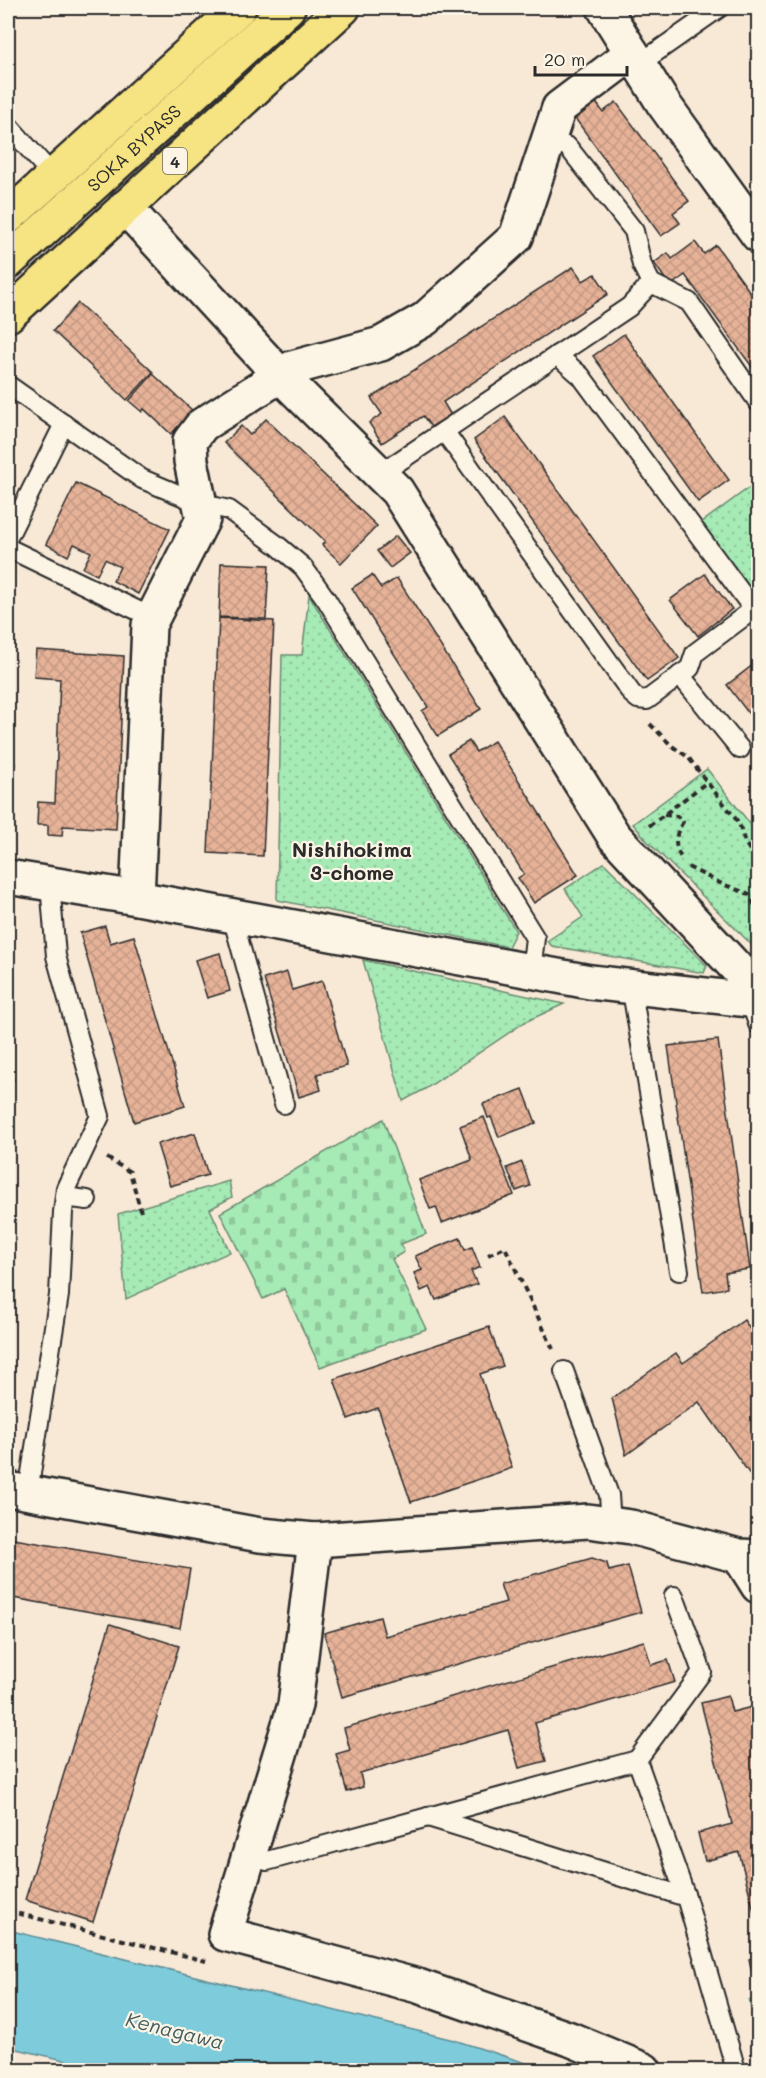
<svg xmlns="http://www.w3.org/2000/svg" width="766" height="2078" viewBox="0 0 766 2078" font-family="Mali,sans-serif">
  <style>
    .grass { fill: url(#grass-dots); stroke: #688a70; stroke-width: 1.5 }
    .cemetery { fill: url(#cemetery-stones); stroke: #688a70; stroke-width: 1.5 }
    .water { fill: #7eccdb; stroke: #5d8c95; stroke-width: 1.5 }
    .building { fill: url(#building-cross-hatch); stroke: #2b2b2b; stroke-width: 1.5 }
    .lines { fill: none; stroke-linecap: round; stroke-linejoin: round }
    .service-casing { stroke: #2b2b2b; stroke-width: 22 }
    .minor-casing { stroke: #2b2b2b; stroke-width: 38 }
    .tertiary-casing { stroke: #2b2b2b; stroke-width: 38 }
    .trunk-casing { stroke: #2b2b2b; stroke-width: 38 }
    .path { stroke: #2b2b2b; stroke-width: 4; stroke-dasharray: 6 4.5; stroke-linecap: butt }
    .service { stroke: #fcf5e5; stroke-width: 18 }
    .minor { stroke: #fcf5e5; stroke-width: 33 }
    .tertiary { stroke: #fcf5e5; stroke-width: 33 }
    .trunk { stroke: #f6e381; stroke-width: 33 }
    .labels { text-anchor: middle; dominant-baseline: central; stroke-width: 4.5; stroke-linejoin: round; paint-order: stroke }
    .shield { fill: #fcf5e5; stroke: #6a6863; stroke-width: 1.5 }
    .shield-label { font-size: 16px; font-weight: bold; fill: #2b2b2b }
    .street-label { font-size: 18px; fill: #2b2b2b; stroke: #fcf5e5 }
    .neighbourhood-label { font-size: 20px; font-weight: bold; fill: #2b2b2b; stroke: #fcf5e5 }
    .water-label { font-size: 20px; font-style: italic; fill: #445b60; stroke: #fcf5e5 }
  </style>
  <defs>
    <pattern id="grass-dots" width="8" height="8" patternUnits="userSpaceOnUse" patternTransform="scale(1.5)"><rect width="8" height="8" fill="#a6eab5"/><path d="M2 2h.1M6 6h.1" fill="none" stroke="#8fc99c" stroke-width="1.8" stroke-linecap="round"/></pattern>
    <pattern id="cemetery-stones" width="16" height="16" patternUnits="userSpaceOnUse" patternTransform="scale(1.5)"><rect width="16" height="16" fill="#a6eab5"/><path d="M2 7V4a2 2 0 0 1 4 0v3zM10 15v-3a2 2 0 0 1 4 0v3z" fill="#8fc99c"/></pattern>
    <pattern id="building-cross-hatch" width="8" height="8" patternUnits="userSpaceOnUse" patternTransform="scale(1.5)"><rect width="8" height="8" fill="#e6b298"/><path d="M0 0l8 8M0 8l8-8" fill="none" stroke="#c59983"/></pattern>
  </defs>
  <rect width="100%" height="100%" fill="#f8e8d6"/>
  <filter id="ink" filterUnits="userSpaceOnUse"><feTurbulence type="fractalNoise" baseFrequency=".0167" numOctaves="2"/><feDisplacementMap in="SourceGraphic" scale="12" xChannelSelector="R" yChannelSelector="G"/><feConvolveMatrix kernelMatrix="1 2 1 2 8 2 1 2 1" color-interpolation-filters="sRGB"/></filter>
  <g filter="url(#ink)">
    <g class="grass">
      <path d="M758,481V587H748L701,523Z"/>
      <path d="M309,595L516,931L508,947L277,900L282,655H302Z"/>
      <path d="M707,769L758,834V951L648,842L633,824Z"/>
      <path d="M604,863L707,966L704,973L552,946L547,941L583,917L565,889Z"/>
      <path d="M363,960L564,1004L525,1022L425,1089L403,1101Z"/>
      <path d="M229,1181L232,1197L210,1209L230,1252L126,1299L118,1214Z"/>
      <path d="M758,1998V2037L749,2000Z"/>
    </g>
    <path class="cemetery" d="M383,1119L426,1234L401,1244L404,1252L392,1259L426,1329L320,1367L284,1289L263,1299L220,1213Z"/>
    <path class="water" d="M8,1930L454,2040L548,2070H107L8,2047Z"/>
    <g class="building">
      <path d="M595,101L603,112L616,102L689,201L673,213L680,223L661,236L574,117Z"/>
      <path d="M695,242L704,254L716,245L758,303V375L685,275L670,286L654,263L668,253L672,259Z"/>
      <path d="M573,267L583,281L595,274L608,294L443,402L451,415L431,427L423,416L382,443L369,423L382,414L371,398Z"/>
      <path d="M78,303L153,372L127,400L53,331Z"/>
      <path d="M624,334L729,480L698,502L593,356Z"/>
      <path d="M153,374L193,411L171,434L144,409L142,412L129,401Z"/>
      <path d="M505,417L679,658L647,681L474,440Z"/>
      <path d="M266,419L377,526L341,563L322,545L325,541L224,443L241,426L250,435Z"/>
      <path d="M76,483L170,529L138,594L113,581L120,567L105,559L97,575L83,568L91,552L74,544L68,556L46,544Z"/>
      <path d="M396,536L410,553L390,568L377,551Z"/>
      <path d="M221,563L269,565L266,619L219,617Z"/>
      <path d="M705,574L732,609L698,636L670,600Z"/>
      <path d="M372,575L381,588L397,578L481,709L438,736L422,711L428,707L352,588Z"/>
      <path d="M219,618L274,621L263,856L208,853Z"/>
      <path d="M36,650L124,656L116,829L63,826L62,836L48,835V825H37L38,802L55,803L60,679L34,677Z"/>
      <path d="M758,661V726L727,685Z"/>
      <path d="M469,741L476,752L494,741L578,875L534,903L518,878L524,874L448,754Z"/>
      <path d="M8,762L15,763L8,819Z"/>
      <path d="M105,926L110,943L134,936L185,1106L134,1122L80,933Z"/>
      <path d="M220,953L230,991L207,998L195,960Z"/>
      <path d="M287,972L292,990L322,981L347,1066L317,1074L321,1090L299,1097L264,979Z"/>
      <path d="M718,1040L750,1269L725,1273L727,1288L703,1292L668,1046Z"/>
      <path d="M8,1057L14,1080L8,1082Z"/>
      <path d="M523,1089L536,1123L499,1137L491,1117L488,1118L483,1104Z"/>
      <path d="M484,1117L514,1195L442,1223L436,1207L430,1209L419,1180L472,1160L460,1126Z"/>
      <path d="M195,1133L208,1175L170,1186L157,1144Z"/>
      <path d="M522,1162L530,1186L516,1191L507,1168Z"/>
      <path d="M460,1238L465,1250L472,1247L480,1267L471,1271L477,1284L436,1300L430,1287L421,1291L414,1273L422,1270L415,1256Z"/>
      <path d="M744,1320L758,1341V1486L699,1402L626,1455L612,1398L676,1353L683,1363Z"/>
      <path d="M489,1327L503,1366L480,1374L512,1468L411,1502L378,1408L348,1419L334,1379Z"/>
      <path d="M8,1538L190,1569L180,1628L8,1597Z"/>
      <path d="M592,1558L607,1563L609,1571L628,1566L641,1612L342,1697L324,1633L380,1617L385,1636L506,1602L500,1584Z"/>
      <path d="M110,1624L179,1646L93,1922L25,1900Z"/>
      <path d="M644,1641L651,1665L668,1660L675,1682L535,1723L546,1761L519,1768L508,1730L360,1773L363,1787L347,1792L336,1754L350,1750L344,1728Z"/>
      <path d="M728,1696L732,1712L752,1707L758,1730V1927L739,1852L705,1861L698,1833L732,1824L701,1703Z"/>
      <path d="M758,1956V1978V1976L753,1977L749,1959Z"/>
    </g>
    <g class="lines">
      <defs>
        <g id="service">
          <path d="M639,64L719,8"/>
          <path d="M8,125L53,176"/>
          <path d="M549,139L568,147L634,231L642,265L651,283L689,302L758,402"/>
          <path d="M557,355L581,376L754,610"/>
          <path d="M8,385L142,479L199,503L229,510L277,545L303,567L326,599L535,938L531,971"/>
          <path d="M444,431L632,694L638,699L647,700L690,668L695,653L758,606"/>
          <path d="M380,474L629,307L651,283"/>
          <path d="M8,537L64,424"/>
          <path d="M8,548L153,618"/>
          <path d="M680,675L740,749"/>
          <path d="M232,916L284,1104"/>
          <path d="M631,985L679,1271"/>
          <path d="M750,1000L758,1024"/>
          <path d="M65,1197L87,1200"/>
          <path d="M564,1371L609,1495L611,1524"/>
          <path d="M28,1492L59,1295L63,1212L66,1188L100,1116L56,956L50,884"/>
          <path d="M674,1596L702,1672L637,1760L686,1897"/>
          <path d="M428,1817L686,1897L736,2070"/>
          <path d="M248,1856L267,1861L637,1760"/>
        </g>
        <g id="minor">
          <path d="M125,207L279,374L397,491L614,836L758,991"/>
          <path d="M8,877L137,898L590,982L758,1001"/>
          <path d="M137,898L149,625L203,519L191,461L190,441L202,425L292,368L381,344L425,319L516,237L559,108L632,53"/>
          <path d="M315,1540L295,1705L225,1934L418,1986L570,2039L644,2070"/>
          <path d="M739,1556L758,1586"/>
        </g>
        <g id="tertiary">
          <path d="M604,8L663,103L758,235"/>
          <path d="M8,1489L260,1535L315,1540L588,1521L631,1527L739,1556L758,1557"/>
        </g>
        <g id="trunk">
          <path d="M8,217L239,8"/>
          <path id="s1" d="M8,262L288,8"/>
          <path d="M8,315L343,8"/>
        </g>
      </defs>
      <use href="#service" class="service-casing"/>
      <use href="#minor" class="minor-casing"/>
      <use href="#tertiary" class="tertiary-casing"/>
      <use href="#trunk" class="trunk-casing"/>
      <g class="path">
        <path d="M650,724L672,746L688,757L707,782L739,823L745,843L758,862"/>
        <path d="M664,815L677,816L683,822C675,834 673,846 682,859"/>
        <path d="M649,826L707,782"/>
        <path d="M688,867L722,884L749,894L758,912"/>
        <path d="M107,1158L130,1172L141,1212"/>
        <path d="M488,1255L505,1247L553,1349"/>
        <path d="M8,1911L206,1961"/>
      </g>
      <use href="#service" class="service"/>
      <use href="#minor" class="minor"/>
      <use href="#tertiary" class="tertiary"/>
      <use href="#trunk" class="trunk"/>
    </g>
  </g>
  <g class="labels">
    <rect class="shield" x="163" y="148" width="24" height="26" rx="4.5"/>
    <g class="shield-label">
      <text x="175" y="161">4</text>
    </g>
    <g class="street-label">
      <text stroke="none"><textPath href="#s1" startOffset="170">SOKA BYPASS</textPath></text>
    </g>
    <g class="neighbourhood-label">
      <text x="352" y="849">Nishihokima<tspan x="352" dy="23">3-chome</tspan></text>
    </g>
    <g class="water-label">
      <text transform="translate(175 2030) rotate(14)">Kenagawa</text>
    </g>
  </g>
  <rect width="766" height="2078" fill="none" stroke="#fcf5e5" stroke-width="30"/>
  <rect x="15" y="15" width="736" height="2048" fill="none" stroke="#2b2b2b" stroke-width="2" filter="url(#ink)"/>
  <path d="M535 66v9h92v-9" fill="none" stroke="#2b2b2b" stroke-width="3"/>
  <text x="544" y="66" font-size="18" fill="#2b2b2b" stroke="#fcf5e5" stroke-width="4.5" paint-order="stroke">20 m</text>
</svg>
